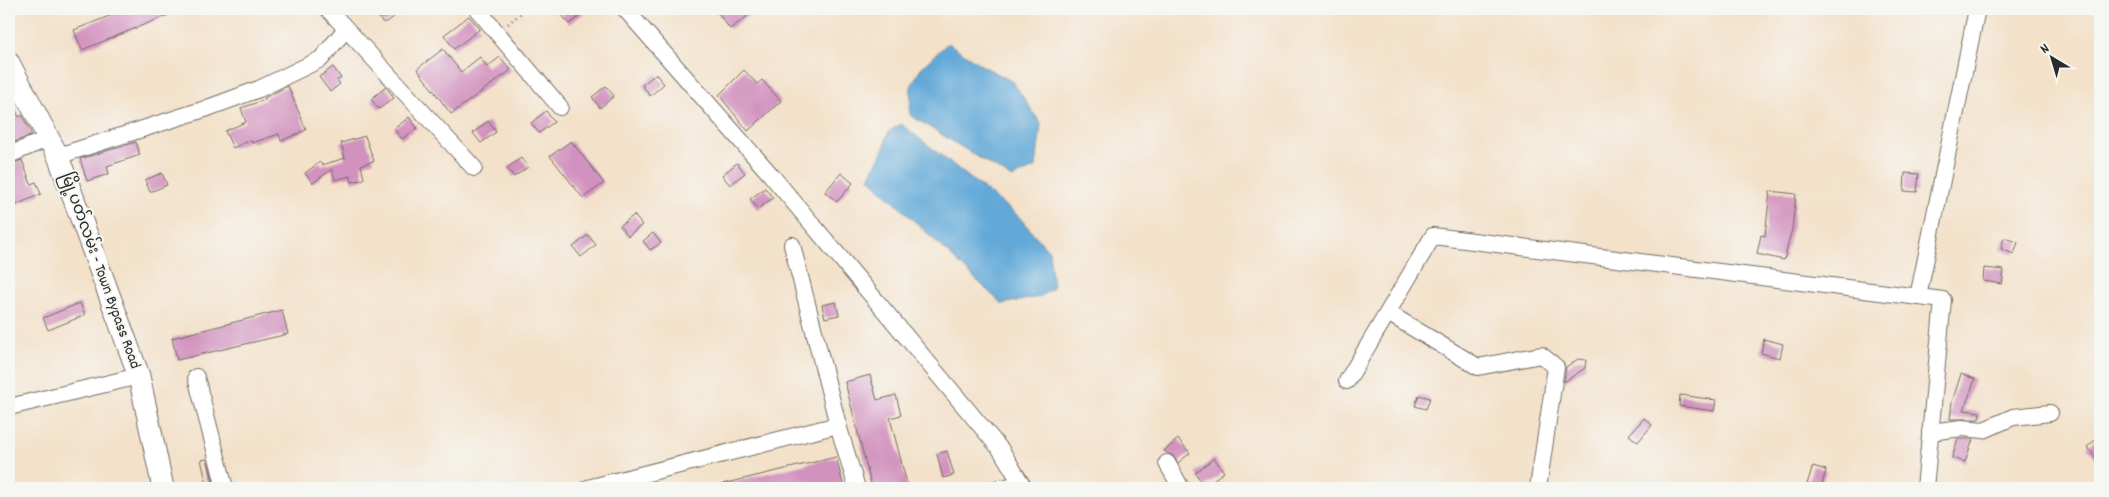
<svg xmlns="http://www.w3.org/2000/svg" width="2109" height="497" viewBox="0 0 2109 497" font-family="Dekko,'Noto Sans Myanmar',sans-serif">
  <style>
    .water { fill: #62a9d8; stroke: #466a82 }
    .building { fill: #d292bf }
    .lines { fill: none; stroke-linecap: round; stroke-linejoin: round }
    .minor-casing { stroke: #716b62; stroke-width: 18 }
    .major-casing { stroke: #716b62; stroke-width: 23 }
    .path { stroke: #716b62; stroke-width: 2.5; stroke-dasharray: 1 4; stroke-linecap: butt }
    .minor { stroke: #fff; stroke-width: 16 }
    .major { stroke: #fff; stroke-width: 21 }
    .labels { text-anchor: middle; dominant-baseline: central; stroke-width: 4; stroke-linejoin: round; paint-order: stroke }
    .street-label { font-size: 16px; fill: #2b2b2b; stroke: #f6f6f2 }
  </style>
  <rect width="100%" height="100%" fill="#f6f6f2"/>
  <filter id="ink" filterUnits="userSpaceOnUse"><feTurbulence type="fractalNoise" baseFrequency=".02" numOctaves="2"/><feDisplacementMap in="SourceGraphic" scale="10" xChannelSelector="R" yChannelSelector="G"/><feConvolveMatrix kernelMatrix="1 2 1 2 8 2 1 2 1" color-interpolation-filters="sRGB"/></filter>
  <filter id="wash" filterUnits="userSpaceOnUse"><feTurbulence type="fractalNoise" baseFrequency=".0096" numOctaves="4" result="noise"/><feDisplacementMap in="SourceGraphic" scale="20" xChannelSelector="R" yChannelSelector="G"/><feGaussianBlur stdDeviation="1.12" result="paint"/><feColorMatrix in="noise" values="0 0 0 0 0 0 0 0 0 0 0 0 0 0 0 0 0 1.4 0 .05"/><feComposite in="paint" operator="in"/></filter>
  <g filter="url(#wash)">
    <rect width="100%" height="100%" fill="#f3e1c9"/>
    <g class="water">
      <path d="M948,43L981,65L1013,82L1041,124L1036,167L1012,178L910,115L911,87L921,68Z"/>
      <path d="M901,124L1017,215L1049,251L1053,288L1039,297L1002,304L869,178L885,146L888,132Z"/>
    </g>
    <g id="blocks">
      <g class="building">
        <path d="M127,9H183L82,50L74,30Z"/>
        <path d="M383,9H404L387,22H382L376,14Z"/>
        <path d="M557,9H590L569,24Z"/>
        <path d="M715,9H757L730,29Z"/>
        <path d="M469,16L480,29L454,49L444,35Z"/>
        <path d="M443,49L461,72L480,57L487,67L500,57L511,70L451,114L417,69Z"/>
        <path d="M333,67L341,78L337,80L340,84L330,92L319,77Z"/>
        <path d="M744,70L757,84L762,80L781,101L748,131L719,95Z"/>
        <path d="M656,74L664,84L650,96L642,85Z"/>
        <path d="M288,86L306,130L281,141L279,134L252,143L251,140L233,148L225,131L246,122L241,108L265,100L264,98Z"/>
        <path d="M606,86L614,96L600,108L592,97Z"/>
        <path d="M386,87L394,98L379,109L371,99Z"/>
        <path d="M9,97L19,117L22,115L32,135L9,144Z"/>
        <path d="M546,111L554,122L539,133L531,123Z"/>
        <path d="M409,117L417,128L402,139L394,129Z"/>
        <path d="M488,121L496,132L481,143L473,133Z"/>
        <path d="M365,136L374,161L361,165L364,179L352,182L350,176L335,180L332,169L313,183L305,173L320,162L322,165L345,158L341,143Z"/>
        <path d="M571,141L604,183L583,198L550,156Z"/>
        <path d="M136,142L140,155L107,166L109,174L87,181L80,159Z"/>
        <path d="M521,158L528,167L514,177L507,168Z"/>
        <path d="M22,160L31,184L36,182L41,194L9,208V165Z"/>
        <path d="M737,163L745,173L730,185L722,175Z"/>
        <path d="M162,173L167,185L150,192L145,180Z"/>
        <path d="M841,173L853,183L837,202L825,192Z"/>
        <path d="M1905,173L1919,174L1917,192L1904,191Z"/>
        <path d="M765,188L773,198L758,209L750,199Z"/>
        <path d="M1770,191L1796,194L1792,229L1784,260L1757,254L1761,235L1765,236Z"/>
        <path d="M634,215L642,225L628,236L620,226Z"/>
        <path d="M653,233L661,243L650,250L643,241Z"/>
        <path d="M588,235L596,245L581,257L573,247Z"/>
        <path d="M2004,238L2018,242L2014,254L2001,249Z"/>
        <path d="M1984,268L2004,270L2002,284L1983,281Z"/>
        <path d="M836,302L839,315L825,318L822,305Z"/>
        <path d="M80,303L85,315L48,330L43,318Z"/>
        <path d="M282,310L288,334L177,360L172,338Z"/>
        <path d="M1764,339L1783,344L1780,358L1761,353Z"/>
        <path d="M1578,359L1586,360L1585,368L1564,382L1566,367Z"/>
        <path d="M1961,374L1975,379L1964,410L1980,412L1979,419H1950L1952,402Z"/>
        <path d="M870,375L877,400L896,395L901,415L890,418L908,488H872L845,382Z"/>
        <path d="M1419,395L1430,398L1426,409L1415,406Z"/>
        <path d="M1680,395L1716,400L1714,411L1679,406Z"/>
        <path d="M1644,418L1652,425L1638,442L1629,435Z"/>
        <path d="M2100,436V463L2087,447Z"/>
        <path d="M1178,439L1190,453L1178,463L1172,455L1164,451Z"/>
        <path d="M1958,439H1973L1965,462L1952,458Z"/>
        <path d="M947,451L954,475L943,478L937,454Z"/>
        <path d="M836,457L844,488H722V484Z"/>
        <path d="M1214,458L1224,472L1205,486L1195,473Z"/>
        <path d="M207,459L215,488H208L201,460Z"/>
        <path d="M1813,466L1826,470L1821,488L1807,484Z"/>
      </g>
    </g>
  </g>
  <g filter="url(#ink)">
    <use href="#blocks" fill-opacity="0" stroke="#716b62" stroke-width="1"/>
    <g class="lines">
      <defs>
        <g id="minor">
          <path d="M328,9L474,168"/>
          <path d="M477,9L560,107"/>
          <path d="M625,9L771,175L1001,450L1024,488"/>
          <path d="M9,155L49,138"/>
          <path d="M58,156L205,109L259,89L321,59L345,30"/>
          <path d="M792,245L838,425L857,488"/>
          <path d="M1918,297L1977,9"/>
          <path d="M1388,313L1478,367L1541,355L1556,367L1538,488"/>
          <path d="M196,377L225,488"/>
          <path d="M1347,381L1433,236L1943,300L1925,488"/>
          <path d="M9,407L139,376"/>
          <path d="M1930,432L1962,428L1984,430L2013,417L2050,413"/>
          <path d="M1167,463L1181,488"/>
          <path d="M588,488L838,425"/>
          <path d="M1000,488L1021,484"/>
        </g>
        <path id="major" d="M9,63L58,156L139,376L163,488"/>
      </defs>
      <use href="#minor" class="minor-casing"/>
      <use href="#major" class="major-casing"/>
      <path class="path" d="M508,24L526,9"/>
      <use href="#minor" class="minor"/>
      <use href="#major" class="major"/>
    </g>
  </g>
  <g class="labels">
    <g class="street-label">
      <text transform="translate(100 271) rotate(70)">မြို့ပတ်လမ်း - Town Bypass Road</text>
    </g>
  </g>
  <rect width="2109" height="497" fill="none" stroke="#f6f6f2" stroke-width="30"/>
  <g transform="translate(2052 58) rotate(322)" stroke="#f6f6f2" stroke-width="4" paint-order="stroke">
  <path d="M0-4L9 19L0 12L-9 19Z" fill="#2b2b2b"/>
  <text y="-8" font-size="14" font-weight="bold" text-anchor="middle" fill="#2b2b2b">N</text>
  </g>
</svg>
